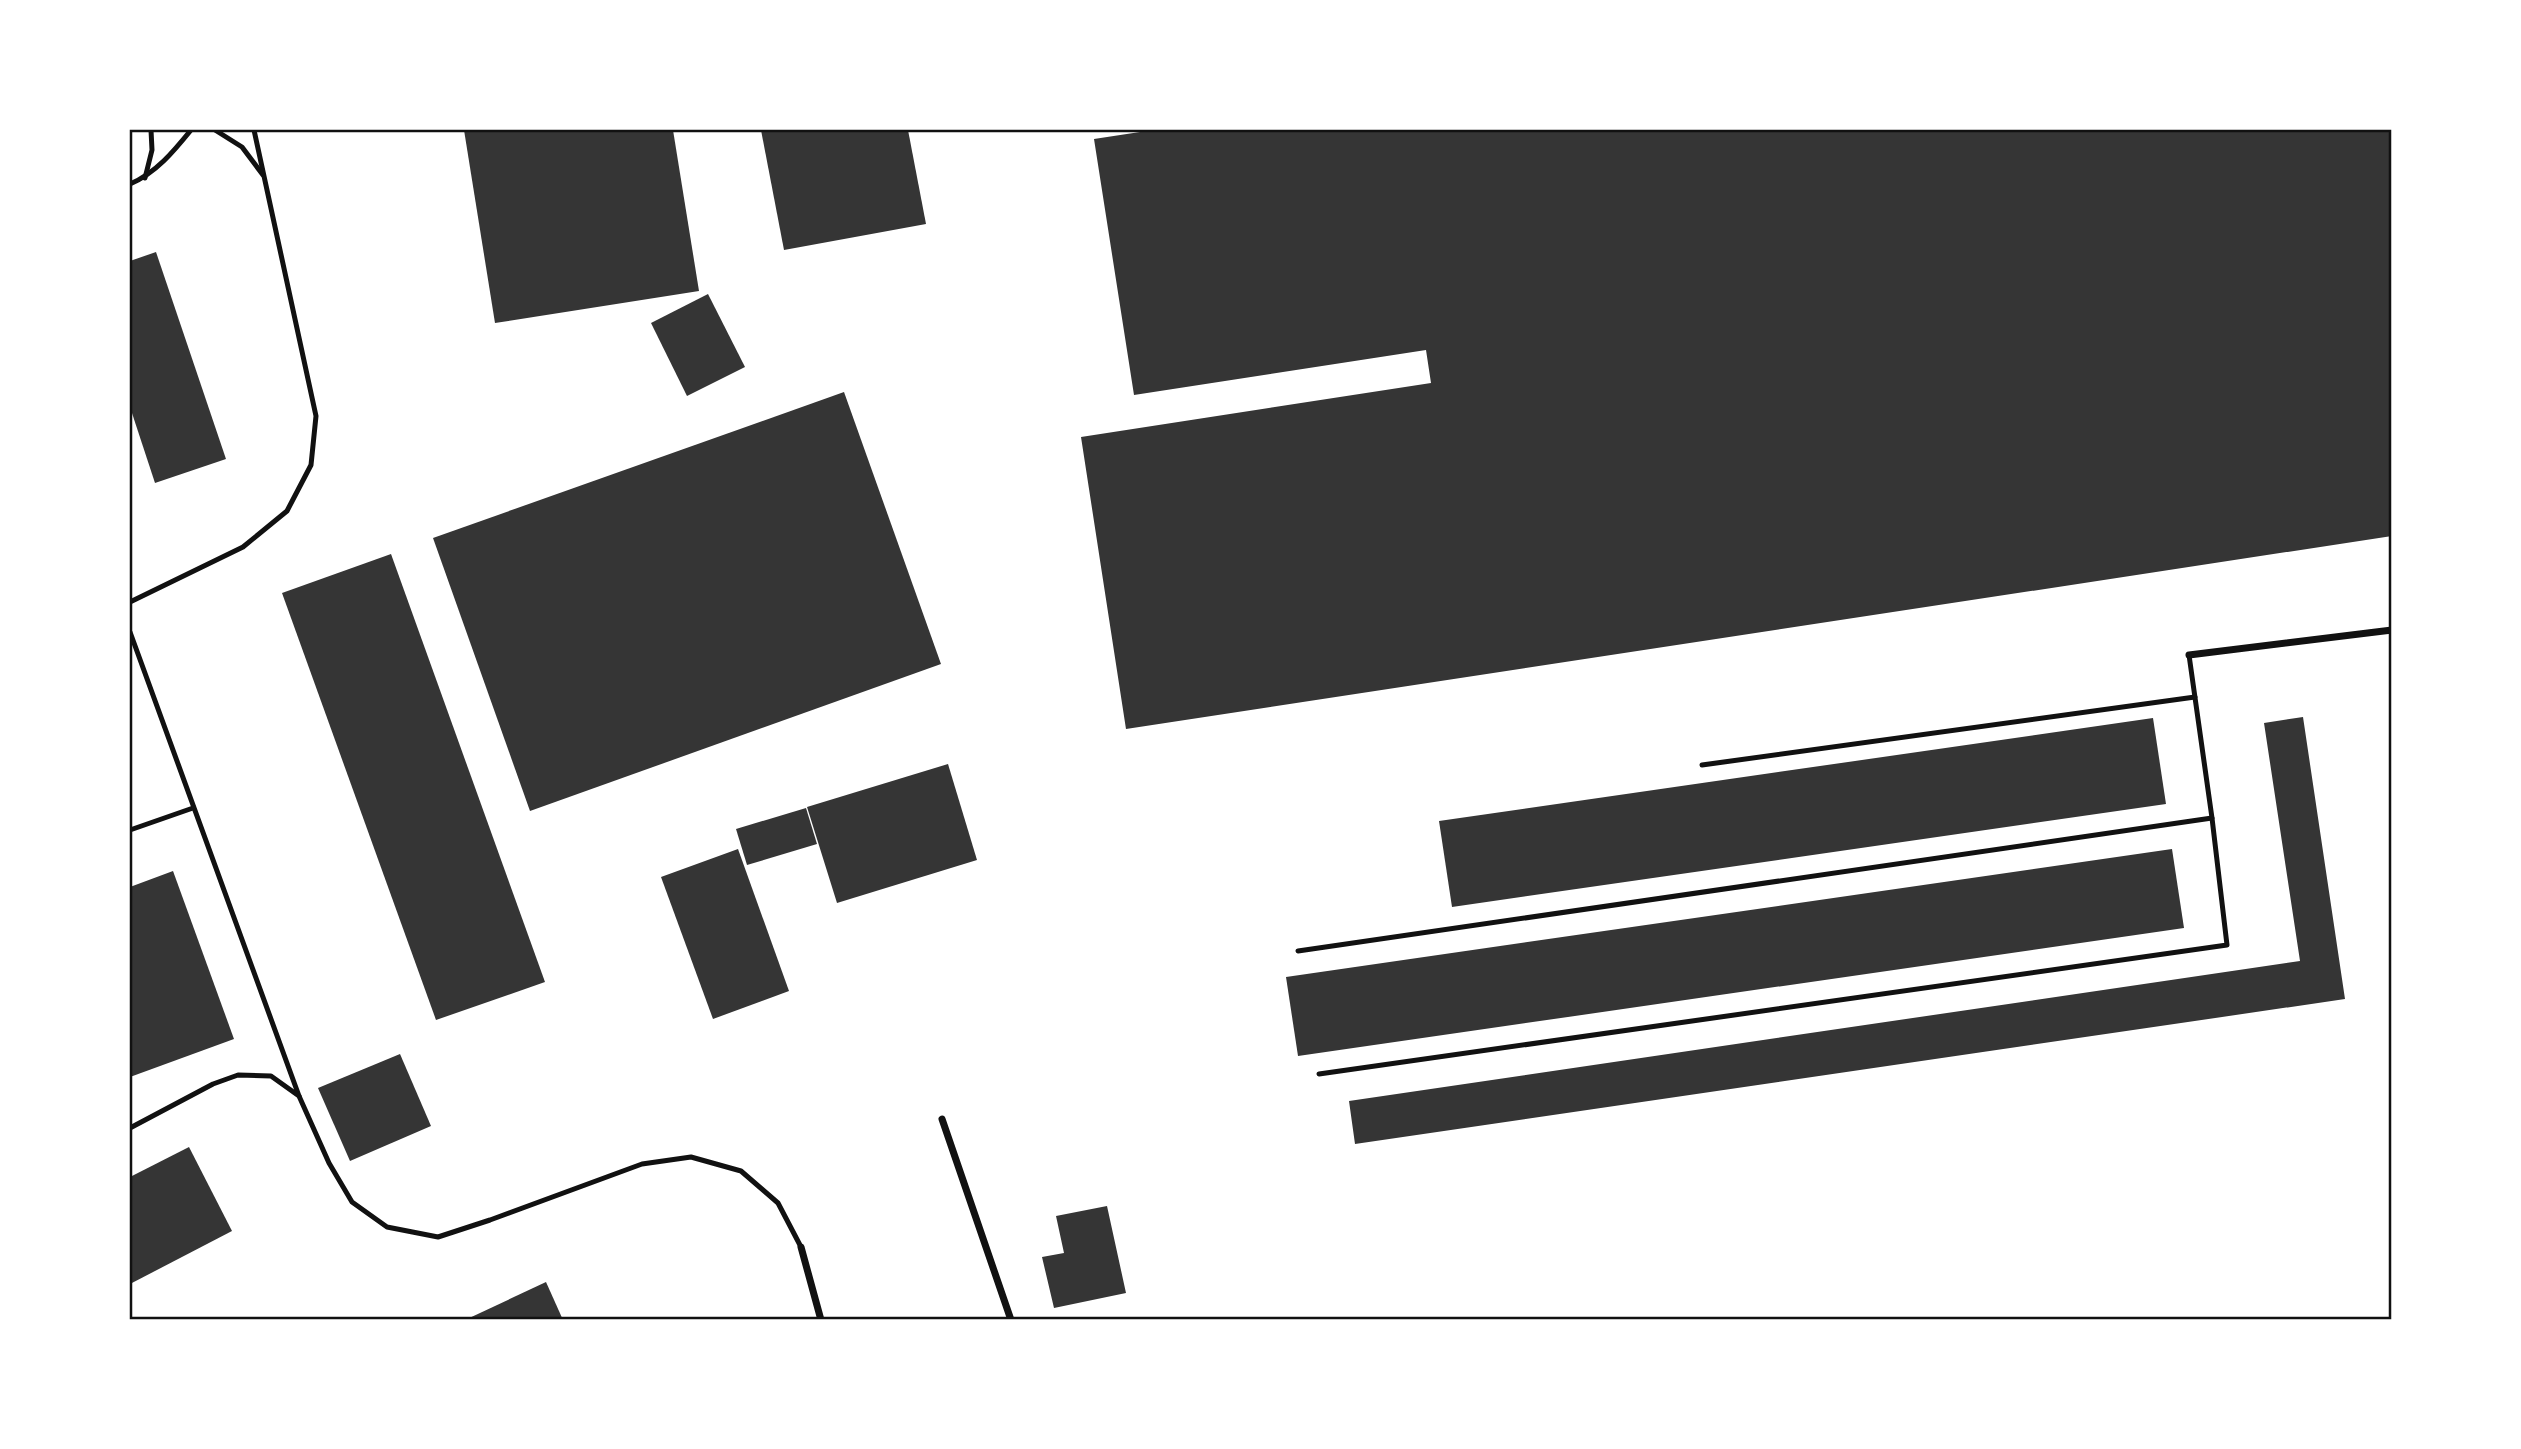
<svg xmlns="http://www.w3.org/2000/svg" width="2521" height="1449" viewBox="0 0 2521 1449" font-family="Merriweather,serif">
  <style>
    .building { fill: #353535 }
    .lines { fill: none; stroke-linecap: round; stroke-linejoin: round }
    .service { stroke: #111; stroke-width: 5 }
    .minor { stroke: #111; stroke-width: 7 }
    .neatline { fill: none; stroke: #111; stroke-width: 2.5 }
  </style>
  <rect width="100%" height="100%" fill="#fff"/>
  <g class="building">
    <path d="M464,130H673L699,291L495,323Z"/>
    <path d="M761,130H908L926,224L784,250Z"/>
    <path d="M1153,130H2392V536L1126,729L1081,437L1431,383L1426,350L1134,395L1094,139Z"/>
    <path d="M156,252L226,459L155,483L130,407V261Z"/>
    <path d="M708,294L745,367L687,396L651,323Z"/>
    <path d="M844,392L941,664L530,811L433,538Z"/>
    <path d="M391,554L545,982L436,1020L282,593Z"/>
    <path d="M2303,717L2345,999L1355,1144L1349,1101L2300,961L2264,723Z"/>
    <path d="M2153,718L2166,804L1452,907L1439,821Z"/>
    <path d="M948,764L977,860L837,903L807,807Z"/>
    <path d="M806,808L817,844L747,865L736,829Z"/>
    <path d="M738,849L789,991L713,1019L661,877Z"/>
    <path d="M2172,849L2184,928L1298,1056L1286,977Z"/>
    <path d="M173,871L234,1039L130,1077V887Z"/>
    <path d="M400,1054L431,1126L350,1161L318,1088Z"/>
    <path d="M189,1147L232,1231L130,1284V1177Z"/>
    <path d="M1107,1206L1126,1293L1054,1308L1042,1257L1064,1253L1056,1216Z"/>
    <path d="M546,1282L563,1320H465Z"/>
  </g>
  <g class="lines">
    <g class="service">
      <path d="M215,130L242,147L263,175"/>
      <path d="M145,178L152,150L151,130"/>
      <path d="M130,184C156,173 174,151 191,130"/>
      <path d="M130,602L243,547L287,511L311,465L316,416L254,130"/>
      <path d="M130,632L299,1096"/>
      <path d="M1702,765L2195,697"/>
      <path d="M130,830L193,808"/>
      <path d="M1298,951L2212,818"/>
      <path d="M1319,1074L2227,945L2212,818L2189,655"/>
      <path d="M130,1128L213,1084L238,1075L271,1076L299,1096L329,1163L352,1202L387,1227L438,1237L490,1220L642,1164L691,1157L741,1171L778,1203L801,1247"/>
    </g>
    <g class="minor">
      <path d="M2189,655L2392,630"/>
      <path d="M942,1119L1011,1320"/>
      <path d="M801,1247L821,1320"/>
    </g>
  </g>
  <rect width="2521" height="1449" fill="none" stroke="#ffffff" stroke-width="262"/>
  <rect x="131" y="131" width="2259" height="1187" class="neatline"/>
</svg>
